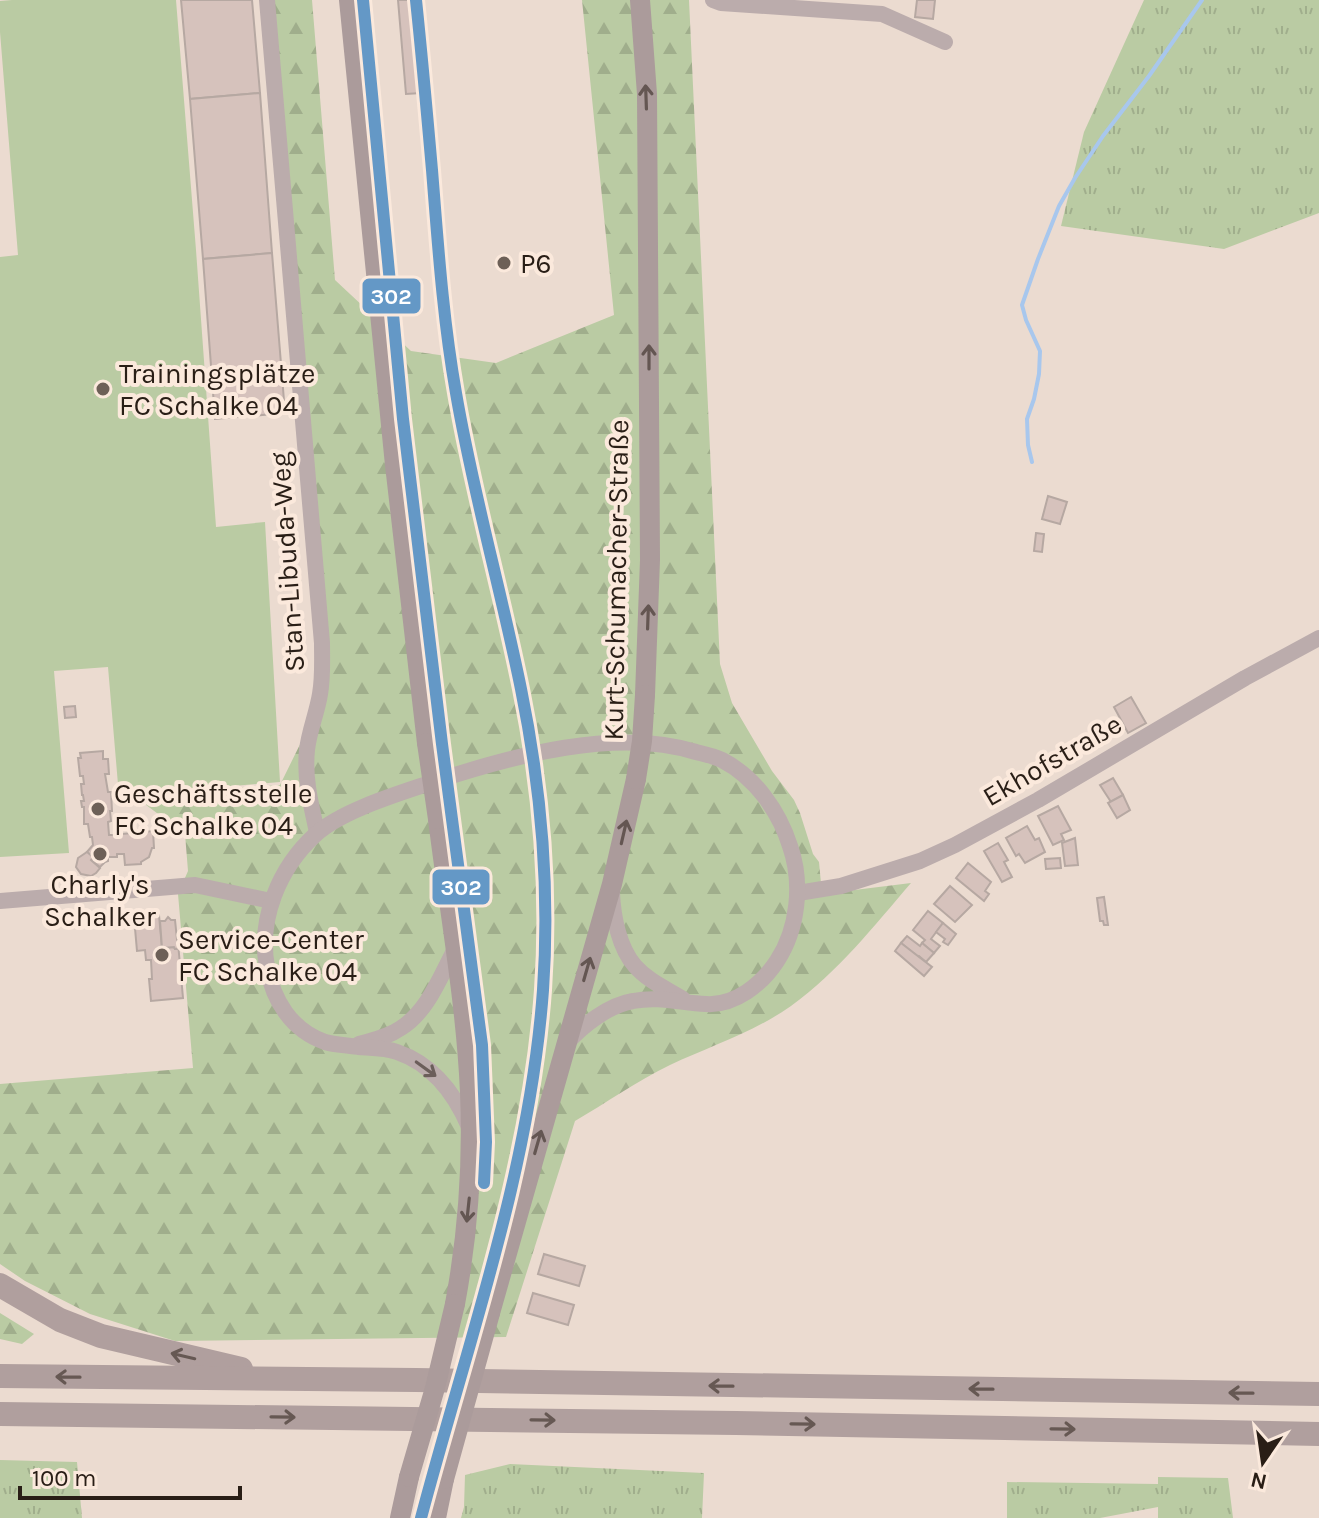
<svg xmlns="http://www.w3.org/2000/svg" width="1319" height="1518" viewBox="0 0 1319 1518" font-family="Karla,sans-serif">
  <style>
    .grass { fill: url(#grass-tufts) }
    .forest { fill: url(#forest-firs) }
    .garden { fill: #bacba3 }
    .lines { fill: none; stroke-linecap: round; stroke-linejoin: round }
    .stream { stroke: #a8c7ed; stroke-width: 4 }
    .building { fill: #d6c2bc; stroke: #b6a8a2; stroke-width: 2 }
    .minor { stroke: #bbacac; stroke-width: 16 }
    .major { stroke: #ab9b9b; stroke-width: 20 }
    .highway { stroke: #b09f9e; stroke-width: 24 }
    .major-bridge { stroke: #ab9b9b; stroke-width: 20 }
    .tram-1-casing { stroke: #fbe9dc; stroke-width: 18 }
    .tram-1 { stroke: #6498c6; stroke-width: 12 }
    .oneway { stroke: #645652 }
    .oneway2 { stroke: #6b5e5a }
    .oneway3 { stroke: #665853 }
    .poi-dot { fill: #6d6057; stroke: #fbe9dc; stroke-width: 3 }
    .labels { text-anchor: middle; dominant-baseline: central; stroke-width: 8; stroke-linejoin: round; paint-order: stroke }
    .poi-label { font-size: 28px; fill: #291e16; stroke: #fbe9dc; text-anchor: start }
    .street-label { font-size: 28px; fill: #291e16; stroke: #fbe9dc }
    .line-badge { stroke: #fbe9dc; stroke-width: 3 }
    .badge-label { font-size: 22px; text-anchor: middle; font-weight: bold; fill: #fff }
  </style>
  <defs>
    <pattern id="grass-tufts" width="24" height="20" patternUnits="userSpaceOnUse" patternTransform="scale(2)"><rect width="24" height="20" fill="#bacba3"/><path d="M3 7l-1-3M5 7V3M7 7l1-3M15 17l-1-3M17 17v-4M19 17l1-3" fill="none" stroke="#a0ae8c"/></pattern>
    <pattern id="forest-firs" width="22" height="20" patternUnits="userSpaceOnUse" patternTransform="scale(2)"><rect width="22" height="20" fill="#bacba3"/><path d="M5 1l3.5 6h-7zM16 11l3.5 6h-7z" fill="#a0ae8c"/></pattern>
  </defs>
  <rect width="100%" height="100%" fill="#ebdbd0"/>
  <g class="grass">
    <path d="M1144,0H1319V213L1224,249L1061,226L1084,132Z"/>
    <path d="M0,1460L77,1462L82,1518H0Z"/>
    <path d="M510,1464L704,1473L702,1518H461L464,1507L465,1475Z"/>
    <path d="M1158,1477L1228,1478L1233,1518H1158V1507L1100,1518H1007V1482L1158,1484Z"/>
  </g>
  <g class="forest">
    <path d="M270,0H312L335,280L411,351L496,363L614,315L582,0H689L720,664L732,703L772,771L794,800L800,813L813,854L819,862L822,894L911,883C874,926 838,972 791,1006C754,1032 711,1046 670,1065C637,1081 606,1103 575,1121L506,1337L175,1341L90,1314L25,1281L0,1264V1084L193,1068L178,894L188,871L185,834L134,796L280,785L311,722L324,671Z"/>
    <path d="M0,1313L34,1334L22,1344L0,1339Z"/>
  </g>
  <path class="garden" d="M12,0H176L196,250L216,527L265,522L280,782L119,796L108,667L54,671L69,853L0,857V257L18,255L0,32V1Z"/>
  <g class="lines">
    <path class="stream" d="M1032,462L1028,445L1027,419L1034,399L1039,374L1040,351L1026,320L1022,305L1038,259L1059,206L1075,178L1103,136L1149,76L1202,0"/>
  </g>
  <g class="building">
    <path d="M181,0H252L260,93L190,99Z"/>
    <path d="M398,0H413L421,93L406,94Z"/>
    <path d="M917,0H935L933,19L915,17Z"/>
    <path d="M260,93L272,253L203,259L190,99Z"/>
    <path d="M272,253L285,413L215,419L203,259Z"/>
    <path d="M1048,496L1067,502L1060,524L1042,519Z"/>
    <path d="M1036,533L1044,534L1042,552L1034,551Z"/>
    <path d="M1131,697L1146,723L1128,733L1114,707Z"/>
    <path d="M75,706L76,717L65,718L64,707Z"/>
    <path d="M103,751V759H108L109,774H105L108,792H111L112,811H110L111,821L108,822L109,835H115V837L122,836V834L153,831L154,848H152L149,857L141,862V864L125,865L124,854H117V857H108V861L105,862L100,867L91,860L94,858L87,852L93,845L92,837H90L88,824H84V807H82L81,801H84L83,795H82L81,784H84L83,776H80L78,758H81L80,753Z"/>
    <path d="M1113,778L1123,795L1111,802L1100,785Z"/>
    <path d="M1123,795L1130,810L1117,818L1108,803Z"/>
    <path d="M1058,806L1071,830L1061,834L1064,840L1053,845L1038,816Z"/>
    <path d="M1027,826L1035,840L1039,838L1045,852L1025,863L1019,854L1016,856L1006,838Z"/>
    <path d="M1075,838L1078,865L1065,866L1062,843Z"/>
    <path d="M998,843L1008,860L1004,862L1012,877L1002,882L984,851Z"/>
    <path d="M87,852L93,857L91,860L100,868L96,873L91,876L81,874L76,867L78,858Z"/>
    <path d="M1060,858L1061,868L1046,869L1045,859Z"/>
    <path d="M968,863L991,882L985,891L989,894L984,901L956,878Z"/>
    <path d="M950,886L972,905L955,922L934,904Z"/>
    <path d="M1104,897L1108,925H1104L1103,921H1100L1097,898Z"/>
    <path d="M928,911L943,923L931,939L940,946L934,953L922,943L925,940L913,930Z"/>
    <path d="M159,915L162,948L174,947L175,949H178V943L183,998L151,1001L149,979H152L151,960H146L145,950L137,951L134,917Z"/>
    <path d="M168,917L171,920H175L178,949H175L174,947L162,948L160,921H165Z"/>
    <path d="M943,923L956,934L948,945L943,942L945,939L936,932Z"/>
    <path d="M907,936L920,946L922,943L934,953L926,962L919,956L918,957L901,943Z"/>
    <path d="M901,943L932,967L924,976L895,951Z"/>
    <path d="M544,1254L585,1266L579,1286L538,1274Z"/>
    <path d="M533,1293L574,1305L568,1325L527,1313Z"/>
  </g>
  <g class="lines">
    <g class="minor">
      <path d="M267,0L322,643C322,661 323,677 320,694C317,713 309,731 307,750C304,778 311,805 317,832"/>
      <path d="M713,0L721,3L882,14L945,42"/>
      <path d="M612,893C613,916 619,948 635,966C648,981 667,989 683,999"/>
      <path d="M798,893L841,886L920,861L955,845L1038,800L1245,678L1319,638"/>
      <path d="M0,901L195,885L271,901"/>
      <path d="M359,1044C373,1040 388,1037 401,1028C428,1011 440,977 455,949"/>
      <path d="M469,1127C455,1094 432,1064 397,1052C386,1048 370,1048 358,1047C347,1045 335,1045 325,1042C291,1030 273,1000 267,967C258,919 279,868 315,835C342,810 401,793 436,781C513,756 616,727 696,752C704,754 714,756 722,760C755,777 779,811 790,846C803,883 798,929 777,961C762,984 735,1006 706,1004C681,1003 659,996 633,1001C609,1005 583,1025 567,1043"/>
    </g>
    <g class="major">
      <path d="M349,0L395,465L427,743"/>
      <path d="M640,0L647,94L650,560L645,695"/>
      <path d="M438,819C449,909 466,1002 470,1092C473,1163 468,1234 455,1304"/>
      <path d="M490,1313L612,884L636,779"/>
      <path d="M400,1518L409,1477"/>
      <path d="M436,1518L444,1479"/>
    </g>
    <g class="highway">
      <path d="M0,1285L60,1320L101,1336L241,1369"/>
      <path d="M0,1376L416,1380L1319,1394"/>
      <path d="M0,1414L736,1423L1319,1434"/>
    </g>
    <g class="major-bridge">
      <path d="M427,743L438,819"/>
      <path d="M636,779L642,741L645,695"/>
      <path d="M409,1477L435,1388L455,1304"/>
      <path d="M444,1479L490,1313"/>
    </g>
    <defs>
      <g id="tram-1">
        <path d="M363,0L403,419L442,744L482,1045L486,1142L484,1183"/>
        <path d="M416,0C422,57 427,113 432,170C438,245 443,320 456,393C473,493 501,590 521,689C541,787 550,890 543,990C530,1171 467,1344 421,1518"/>
      </g>
    </defs>
    <use href="#tram-1" class="tram-1-casing"/>
    <use href="#tram-1" class="tram-1"/>
  </g>
  <defs><path id="oneway-shaft" d="M-6 0H5M1.5-3L5.5 0L1.5 3" fill="none" stroke-width="1.6" stroke-linecap="round" stroke-linejoin="round" transform="scale(2)"/></defs>
  <g class="oneway">
    <use href="#oneway-shaft" transform="translate(646 97) rotate(-92)"/>
    <use href="#oneway-shaft" transform="translate(649 357) rotate(-90)"/>
    <use href="#oneway-shaft" transform="translate(648 617) rotate(-88)"/>
    <use href="#oneway-shaft" transform="translate(624 832) rotate(-77)"/>
    <use href="#oneway-shaft" transform="translate(587 969) rotate(-74)"/>
    <use href="#oneway-shaft" transform="translate(538 1142) rotate(-74)"/>
    <use href="#oneway-shaft" transform="translate(468 1210) rotate(96)"/>
  </g>
  <use class="oneway2" href="#oneway-shaft" transform="translate(426 1069) rotate(36)"/>
  <g class="oneway3">
    <use href="#oneway-shaft" transform="translate(183 1356) rotate(-167)"/>
    <use href="#oneway-shaft" transform="translate(68 1377) rotate(-179)"/>
    <use href="#oneway-shaft" transform="translate(721 1386) rotate(-179)"/>
    <use href="#oneway-shaft" transform="translate(981 1389) rotate(-179)"/>
    <use href="#oneway-shaft" transform="translate(1241 1393) rotate(-179)"/>
    <use href="#oneway-shaft" transform="translate(283 1417) rotate(1)"/>
    <use href="#oneway-shaft" transform="translate(543 1420) rotate(1)"/>
    <use href="#oneway-shaft" transform="translate(803 1424) rotate(1)"/>
    <use href="#oneway-shaft" transform="translate(1063 1429) rotate(1)"/>
  </g>
  <g class="poi-dot">
    <circle cx="504" cy="263" r="8"/>
    <circle cx="103" cy="389" r="8"/>
    <circle cx="98" cy="809" r="8"/>
    <circle cx="100" cy="854" r="8"/>
    <circle cx="162" cy="955" r="8"/>
  </g>
  <g class="labels">
    <g class="poi-label">
      <text x="520" y="263">P6</text>
      <text x="119" y="373">Trainingsplätze<tspan x="119" dy="32">FC Schalke 04</tspan></text>
      <text x="114" y="793">Geschäftsstelle<tspan x="114" dy="32">FC Schalke 04</tspan></text>
      <text x="100" y="884" text-anchor="middle">Charly's<tspan x="100" dy="32">Schalker</tspan></text>
      <text x="178" y="939">Service-Center<tspan x="178" dy="32">FC Schalke 04</tspan></text>
    </g>
    <g class="street-label">
      <text transform="translate(287 562) rotate(-94)">Stan-Libuda-Weg</text>
      <text transform="translate(616 580) rotate(-89)">Kurt-Schumacher-Straße</text>
      <text transform="translate(1052 760) rotate(-30)">Ekhofstraße</text>
    </g>
  </g>
  <g class="line-badge">
    <rect x="361" y="277" width="61" height="38" rx="8" fill="#6498c6"/>
    <rect x="431" y="868" width="60" height="38" rx="8" fill="#6498c6"/>
  </g>
  <g class="badge-label">
    <text x="391" y="304">302</text>
    <text x="461" y="895">302</text>
  </g>
  <g transform="translate(1263 1462) rotate(193)" stroke="#fbe9dc" stroke-width="6" paint-order="stroke">
  <path d="M0-6L14 30L0 20L-14 30Z" fill="#291e16"/>
  <text y="-12" font-size="22" font-weight="bold" text-anchor="middle" fill="#291e16">N</text>
  </g>
  <path d="M20 1486v12h220v-12" fill="none" stroke="#291e16" stroke-width="4"/>
  <text x="32" y="1486" font-size="24" fill="#291e16" stroke="#fbe9dc" stroke-width="6" paint-order="stroke">100 m</text>
</svg>
